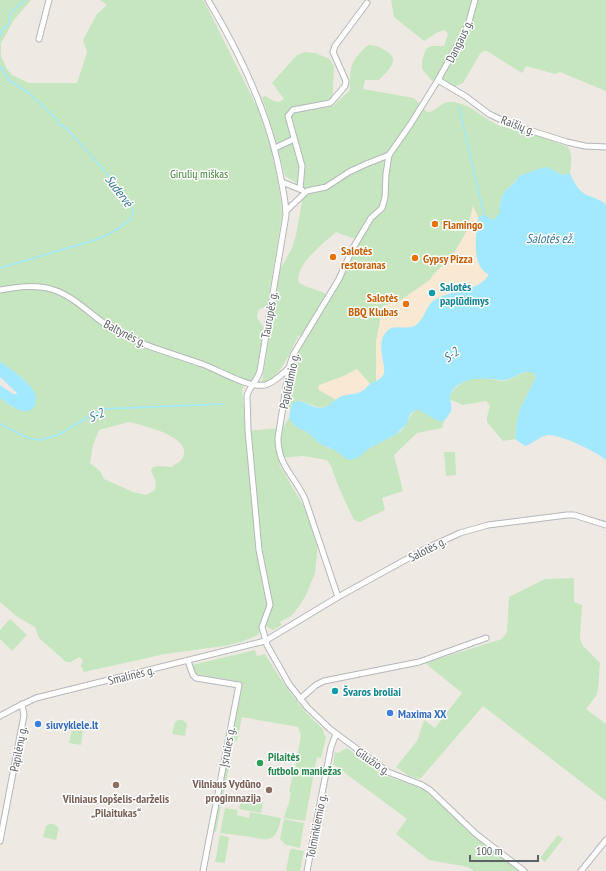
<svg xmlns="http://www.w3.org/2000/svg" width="606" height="871" viewBox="0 0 606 871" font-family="'PT Sans Narrow',sans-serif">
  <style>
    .green { fill: #c6e6bf; fill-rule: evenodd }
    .sand { fill: #fae9d2 }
    .water { fill: #a2e8ff }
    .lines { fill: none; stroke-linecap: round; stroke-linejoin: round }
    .stream { stroke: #a2e8ff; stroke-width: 1.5 }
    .minor-casing { stroke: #b4b7bb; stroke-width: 7 }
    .minor { stroke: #fff; stroke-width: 5 }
    .food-dot { fill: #e8710a; stroke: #fff; stroke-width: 1.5 }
    .culture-dot { fill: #0f9aa8; stroke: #fff; stroke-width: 1.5 }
    .shop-dot { fill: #3f7fe0; stroke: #fff; stroke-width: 1.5 }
    .leisure-dot { fill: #2e9e5b; stroke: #fff; stroke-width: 1.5 }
    .education-dot { fill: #8d6e63; stroke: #fff; stroke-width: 1.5 }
    .labels { text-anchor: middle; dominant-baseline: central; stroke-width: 3; stroke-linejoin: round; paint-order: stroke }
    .street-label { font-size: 12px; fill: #5b6164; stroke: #fff }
    .park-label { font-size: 12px; fill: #3f8334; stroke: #fff }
    .food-label { font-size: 12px; font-weight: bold; fill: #c56008; stroke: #fff; text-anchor: start }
    .culture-label { font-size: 12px; font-weight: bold; fill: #0d838f; stroke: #fff; text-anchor: start }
    .shop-label { font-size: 12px; font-weight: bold; fill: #366cbe; stroke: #fff; text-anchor: start }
    .leisure-label { font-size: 12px; font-weight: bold; fill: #27864d; stroke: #fff; text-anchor: start }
    .education-label { font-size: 12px; font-weight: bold; fill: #785e54; stroke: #fff; text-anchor: end }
    .water-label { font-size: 13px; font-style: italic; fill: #377896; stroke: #fff }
  </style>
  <rect width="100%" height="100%" fill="#eeeae3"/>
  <g class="green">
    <path d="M0,0H31L14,20L1,43V56L7,69L12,75L29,83H77L87,52L83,40L97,14L107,5L100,0H203L208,9L258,109L271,149L277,177L281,202L282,215L267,306L258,310L257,318L263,326C262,336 260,368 256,376C252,382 245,383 242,389L246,431L282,428L289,418L296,427L307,432L328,448L335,449L345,458H358C361,455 365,451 369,448C380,442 393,438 402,430C408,425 410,409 419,410C428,412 434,422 444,421L442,428L417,433L394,455L403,491L382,498L385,510L360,522L354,520L339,488L331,466L327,460L303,456L280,458L279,464L303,505L318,543L315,573L306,595L298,608L291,616L280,622L282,625L273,630L267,627H261L258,635L241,642L224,646L165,654L84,672L81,666L83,660L79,657L71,662H66L39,638L35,627L16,616L0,602V398L12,407L24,411L36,398C30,382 14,371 0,361ZM129,422C142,425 193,437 183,457C182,461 175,464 172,467L159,466L153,467L151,471L156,482L155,490L146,495L133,492L104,479L100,471L90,463L93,445L99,430Z"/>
    <path d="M391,0H606V91L560,72L555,74L526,66L522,73L487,51H484L480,54L463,83L456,86L447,87L431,80L422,69V60L426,49L431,46H444L448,34L445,30L438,32L424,41L394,17Z"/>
    <path d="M368,45C375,45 380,47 386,51C402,60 387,71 379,80H365L363,89L414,98L427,112C437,112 440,101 451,102C471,103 483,119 500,126C507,128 515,129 521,131C537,135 553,141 568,147C573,155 571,164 570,173L563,175L553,170L521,175L506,190L502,196L499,208L500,212L498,216L495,219L491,220L484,215L478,217L473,207L467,231L452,256L433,275L430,280L398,302L383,306L376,342V381L370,384L357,369L344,376L325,383L331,396L336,400L331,405L320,408L302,401L292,403L290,410L285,409L292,364L297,352L306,340L299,335C291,349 280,381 262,382L280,270L292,248L296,235L304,191L300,185L285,176L276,141L262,97L265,96L274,101L279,102L284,99L272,83L297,55L305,52L315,53L330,59L334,67L332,107L350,90C350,65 350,62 368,45ZM336,232L355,239L339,275L327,295C318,289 308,288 299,283C294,265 324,243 336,232Z"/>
    <path d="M528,371L534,373L536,377L520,409L517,420L515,439L503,441L487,422V417L490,406L486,401L463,405L449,399C453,386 467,378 480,378C487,378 495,380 502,381C511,381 519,373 528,371Z"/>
    <path d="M444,452H455L456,475L446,476Z"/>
    <path d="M574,578V602L582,605L580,639L583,646L600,663L598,689L596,696L586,709L606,724V801L483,706L421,778L419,779L409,776L396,767L417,741L424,720L435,728L462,693L425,663L502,639L507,632L509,597L545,579Z"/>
    <path d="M10,619L27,635L12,651L0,639V630Z"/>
    <path d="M255,650L257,656L265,654C282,682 300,709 324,730L323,731L326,738L321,758L317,757L305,821L284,818L287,807H288L291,793L289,792L294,768H295L301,736L298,727L242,717L237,741H234L216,832L212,831L242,682L195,674L192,665Z"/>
    <path d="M178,720H183L187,724L185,736L172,734L175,722Z"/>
    <path d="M72,729L83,731L81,745L69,743Z"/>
    <path d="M347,748L377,771L389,777L412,785L426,791L467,830L519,871H474L468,867L429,860L396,834L407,819L333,764L335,752L338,753Z"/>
    <path d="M241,798L263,802L261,813L239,809Z"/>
    <path d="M225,808L238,810L237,815L249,818L250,812L281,818C276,845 267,840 245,836C236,835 229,834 220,833Z"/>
    <path d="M284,819L304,823L300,848L286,845L280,839Z"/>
    <path d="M49,824H54L59,828L56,840L43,837L46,826Z"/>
    <path d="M220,835L228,837L229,838L225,863L215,862Z"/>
    <path d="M558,835L563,839L545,862L540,858Z"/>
    <path d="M292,849L304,851L300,871H286L290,850Z"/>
  </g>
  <g class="sand">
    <path d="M473,206L478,217L475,241L477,255L482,270L488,274V276C476,293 453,288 438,298C427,305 424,318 417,325C411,330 397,327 390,329L382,359L385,372L382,377L376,381V342L383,306L398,302L430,280C435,271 444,265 451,257C464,243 469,224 473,206Z"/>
    <path d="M357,369L370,384C357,397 349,391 336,400L319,390L318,388L319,385L344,376Z"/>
  </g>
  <g class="water">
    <path d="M546,167L563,175L570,173C573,181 578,190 585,194C593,198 600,199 606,205V460C595,451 562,435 548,435C539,436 533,444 525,446L515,439L517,420L520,409L536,377L534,373C520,369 517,378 505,380C501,381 497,379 493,379C481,378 470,378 460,384C456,386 453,389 451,393C448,399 453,405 451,411C449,415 446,418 444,421H438L419,410L414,411L410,414L407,424L395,435L368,449L358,458L350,460L345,458L335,450L320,444L307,432L296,427L289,418L292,403C303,397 310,408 321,408C330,407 334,399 342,396C348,394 356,395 362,391C366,389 368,385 371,383C375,381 379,380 382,377C390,368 373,346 387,331C394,323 408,331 416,325C425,319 426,304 436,299C452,290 477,292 488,276V274C470,265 477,233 478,217L484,215L491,219H495L500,212L499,208L502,196L506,190L515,182L519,176C528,173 536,169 546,167Z"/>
    <path d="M0,361C9,368 27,380 33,390C36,394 37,400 35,405C28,420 8,404 0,398V385L13,394H16L17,393L0,377Z"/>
  </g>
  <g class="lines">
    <g class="stream">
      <path d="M0,36L2,29L8,25L10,13L25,0"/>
      <path d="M0,66L9,80L29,93L55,118L59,124L67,129C77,140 135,202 133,212C132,224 106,236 95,240L0,268"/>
      <path d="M459,107L484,215"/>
      <path d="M0,424L28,438L40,440L58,435L102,409L223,404"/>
    </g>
    <defs>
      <g id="minor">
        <path d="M208,0C241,55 270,116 281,179C283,191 286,203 286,215L260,371C257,381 249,387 247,396L248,430L259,550L270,605L262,627L267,645L289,684L307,707L330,729L388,772L422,785L430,790L476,834L524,871"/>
        <path d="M39,39L49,0"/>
        <path d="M438,80L465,96L489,114L510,124L567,142L585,146L606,147"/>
        <path d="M275,148L294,139"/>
        <path d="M282,182L302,190"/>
        <path d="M300,189L302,166L288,116L293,110L330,103L333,100L345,86L346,81L333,52L335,46L367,3"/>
        <path d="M286,211L307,191L326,187L349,172L366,164L389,155L410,125L438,80L462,37L468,25L475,0"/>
        <path d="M0,290C18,287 36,284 54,290C75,297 91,315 109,327C138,345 171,353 202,364C219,370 247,388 265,385C274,383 282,374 289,368"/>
        <path d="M338,597L305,499C294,475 278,466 278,438L289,368L293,355L339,279L353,248L371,218L382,208L385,197L386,174L389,155"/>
        <path d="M188,661L193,675L196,678L239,685L203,871"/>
        <path d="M300,699L316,685L324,681L419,662L486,638"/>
        <path d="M0,716L15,708L36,698L265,641L338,597L425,549L460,533L488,525L567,515H574L606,525"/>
        <path d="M0,841L24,715L22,704"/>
        <path d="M307,871L331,747L336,734"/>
        <path d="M581,871L606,840"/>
      </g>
    </defs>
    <use href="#minor" class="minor-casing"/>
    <use href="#minor" class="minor"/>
  </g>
  <g class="food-dot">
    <circle cx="435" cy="224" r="4"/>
    <circle cx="333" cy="257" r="4"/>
    <circle cx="415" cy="258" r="4"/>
    <circle cx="406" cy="304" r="4"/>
  </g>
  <g class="culture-dot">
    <circle cx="432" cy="293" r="4"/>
    <circle cx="335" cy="691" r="4"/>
  </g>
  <g class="shop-dot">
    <circle cx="390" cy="713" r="4"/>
    <circle cx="38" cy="724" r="4"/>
  </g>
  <circle class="leisure-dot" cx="260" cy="763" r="4"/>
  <g class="education-dot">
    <circle cx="116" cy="785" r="4"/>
    <circle cx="269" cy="790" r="4"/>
  </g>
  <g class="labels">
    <g class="street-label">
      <text transform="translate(459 41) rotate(-64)">Dangaus g.</text>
      <text transform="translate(518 125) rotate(21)">Raišių g.</text>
      <text transform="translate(269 315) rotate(-80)">Taurupės g.</text>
      <text transform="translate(125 333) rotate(27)">Baltynės g.</text>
      <text transform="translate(289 381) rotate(-78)">Paplūdimio g.</text>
      <text transform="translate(427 549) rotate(-27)">Salotės g.</text>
      <text transform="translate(131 675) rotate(-14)">Smalinės g.</text>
      <text transform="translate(227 747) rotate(-79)">Įsruties g.</text>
      <text transform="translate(18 749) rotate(-79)">Papilėnų g.</text>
      <text transform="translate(373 761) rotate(34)">Gilužio g.</text>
      <text transform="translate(316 826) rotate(-79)">Tolminkiemio g.</text>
    </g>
    <g class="park-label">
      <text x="199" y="173">Girulių miškas</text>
    </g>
    <g class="food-label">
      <text x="443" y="224">Flamingo</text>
      <text x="341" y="250">Salotės<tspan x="341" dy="14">restoranas</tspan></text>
      <text x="423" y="258">Gypsy Pizza</text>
      <text x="398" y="297" text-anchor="end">Salotės<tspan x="398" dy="14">BBQ Klubas</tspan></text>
    </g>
    <g class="culture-label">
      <text x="440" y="286">Salotės<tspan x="440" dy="14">paplūdimys</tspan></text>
      <text x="343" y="691">Švaros broliai</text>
    </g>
    <g class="shop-label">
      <text x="398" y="713">Maxima XX</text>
      <text x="46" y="724">siuvyklele.lt</text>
    </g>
    <g class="leisure-label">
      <text x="268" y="756">Pilaitės<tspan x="268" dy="14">futbolo maniežas</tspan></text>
    </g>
    <g class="education-label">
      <text x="261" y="783">Vilniaus Vydūno<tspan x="261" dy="14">progimnazija</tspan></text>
      <text x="116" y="798" text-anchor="middle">Vilniaus lopšelis-darželis<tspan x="116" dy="14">„Pilaitukas“</tspan></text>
    </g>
    <g class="water-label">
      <text transform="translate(119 191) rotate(53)">Sudervė</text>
      <text x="550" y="238">Salotės ež.</text>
      <text transform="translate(451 355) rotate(-36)">S-2</text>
      <text transform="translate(96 415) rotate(-24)">S-2</text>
    </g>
  </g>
  <path d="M470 855v6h68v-6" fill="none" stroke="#5b6164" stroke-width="2"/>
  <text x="476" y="855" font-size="12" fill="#5b6164" stroke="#ffffff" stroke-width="3" paint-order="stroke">100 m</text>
</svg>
